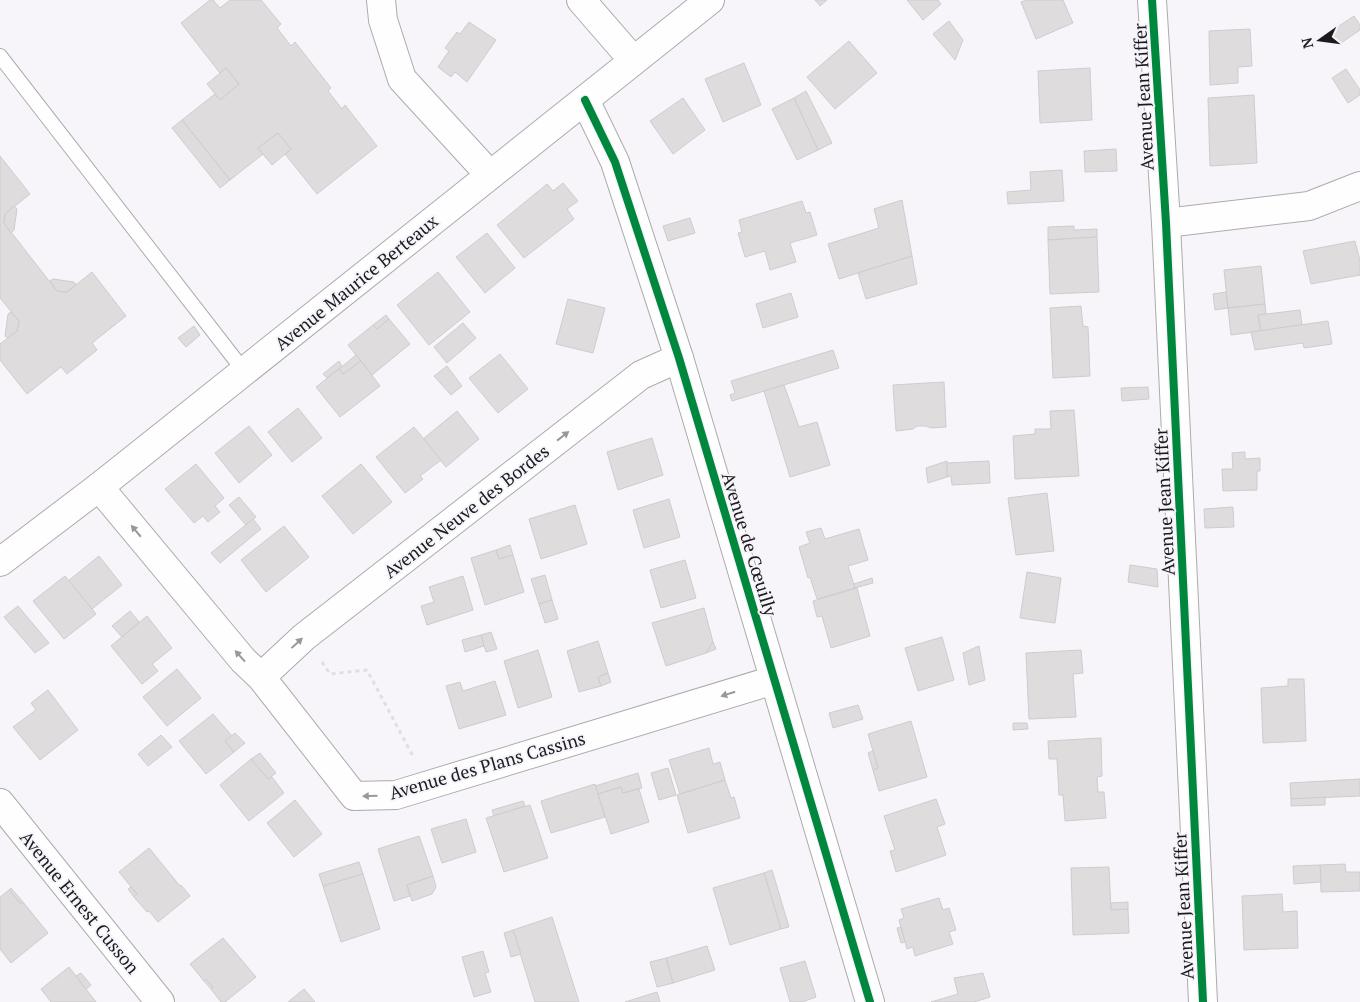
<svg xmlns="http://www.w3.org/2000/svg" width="1360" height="1002" viewBox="0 0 1360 1002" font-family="'PT Serif',serif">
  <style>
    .building { fill: #dedcdd; stroke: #ceccce }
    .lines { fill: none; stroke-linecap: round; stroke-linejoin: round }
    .service-casing { stroke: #acabad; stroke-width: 16 }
    .minor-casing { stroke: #acabad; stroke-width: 30 }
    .tertiary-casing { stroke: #acabad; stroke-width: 30 }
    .secondary-casing { stroke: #acabad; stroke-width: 30 }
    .path { stroke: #dfdfe0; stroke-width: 3; stroke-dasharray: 4 4; stroke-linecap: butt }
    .service { stroke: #fefefe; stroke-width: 14 }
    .minor { stroke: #fefefe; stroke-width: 28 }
    .tertiary { stroke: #fefefe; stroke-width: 28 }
    .secondary { stroke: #fefefe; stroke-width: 28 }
    .cycleway-casing { stroke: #f6f4fa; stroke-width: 11 }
    .cycleway { stroke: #00873e; stroke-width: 8 }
    .oneway { fill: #989899 }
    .labels { text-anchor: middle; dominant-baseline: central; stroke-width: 4; stroke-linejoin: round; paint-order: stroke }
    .street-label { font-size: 18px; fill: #1b1b1d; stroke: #f6f4fa }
  </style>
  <rect width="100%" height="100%" fill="#f7f5f9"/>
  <g class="building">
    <path d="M210,0H213L220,8L230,0H261L281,24L277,28L291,46L295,42L331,88L328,91L342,109L345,105L377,146L317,194L285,154L291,149L278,133L258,148L263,154L230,180L182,120L215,94L220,100L239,84L226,68L220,73L181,23Z"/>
    <path d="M815,0H827L820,6Z"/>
    <path d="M907,0H938L941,4L923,20Z"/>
    <path d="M1027,0H1063L1073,23L1036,39L1021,2Z"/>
    <path d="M1354,16L1360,25V30L1338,45L1330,32Z"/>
    <path d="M949,21L963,40L955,60L933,34Z"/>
    <path d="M469,22L496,40L467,82L455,72L451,77L438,67L449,51L445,48L457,32L460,34Z"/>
    <path d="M1250,29L1252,66L1238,67V83L1210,85L1209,31Z"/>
    <path d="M849,41L877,73L835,109L807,77Z"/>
    <path d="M744,63L761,105L723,122L705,79Z"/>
    <path d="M226,68L239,84L220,100L207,84Z"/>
    <path d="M1090,68L1092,120L1040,123L1038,71Z"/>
    <path d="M1346,69L1360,90V95L1348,103L1332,78Z"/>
    <path d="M806,91L832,143L818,150L794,98Z"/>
    <path d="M1254,95L1257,163L1210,166L1208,98Z"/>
    <path d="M683,98L705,130L673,154L650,121Z"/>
    <path d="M794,98L818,150L797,160L772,109Z"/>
    <path d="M182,120L230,180L220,188L172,128Z"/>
    <path d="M278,133L291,149L272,165L258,148Z"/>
    <path d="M1116,149L1117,171L1085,172L1084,151Z"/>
    <path d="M0,156L30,194L5,214L4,223L57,291L67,292L92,272L126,316L92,343L97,350L67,374L61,367L27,394L0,360V344L17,331L19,321L0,298Z"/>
    <path d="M1062,170L1064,201L1008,204L1007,192L1031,190L1030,172Z"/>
    <path d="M563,183L578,201L567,209L574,219L524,258L497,225L547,184L553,191Z"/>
    <path d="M902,200L912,256L839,279L828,244L879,228L874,209Z"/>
    <path d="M802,201L806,213L810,212L817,235L790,243L796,262L770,270L765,251L745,257L738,233L742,232L739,220Z"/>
    <path d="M14,206L17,209L14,230L11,233L4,223L5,214Z"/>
    <path d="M690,218L695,233L668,241L663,226Z"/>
    <path d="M1074,226V230L1097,229V237L1048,240V227Z"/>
    <path d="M487,233L515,268L485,293L456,257Z"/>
    <path d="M1097,237L1099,292L1050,294L1048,240Z"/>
    <path d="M1355,241L1360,261V275L1311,284L1303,251Z"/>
    <path d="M912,256L917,284L866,299L858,273Z"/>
    <path d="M1261,266L1265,304L1228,308L1224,270Z"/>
    <path d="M438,272L470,312L429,345L397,305Z"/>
    <path d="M53,279L74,282L76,284L67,292L57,291L50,281Z"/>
    <path d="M1226,292L1228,308L1215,310L1213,294Z"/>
    <path d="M791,293L798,317L763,328L756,304Z"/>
    <path d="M568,299L605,308L593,353L556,344Z"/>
    <path d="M1265,304L1266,314L1258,315L1261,331L1231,335L1228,308Z"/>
    <path d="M1081,306L1083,326L1088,327L1090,376L1053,378L1050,308Z"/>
    <path d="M1300,310L1302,325L1261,331L1258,315Z"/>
    <path d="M11,312L19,321L17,331L8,338L5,336L8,314Z"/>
    <path d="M386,315L389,319L377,329L373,325Z"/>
    <path d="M389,319L410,344L372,375L348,345L373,325L377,329Z"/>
    <path d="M1328,321L1332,344L1304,348L1303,343L1255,350L1251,332Z"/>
    <path d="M463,323L476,338L447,363L434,347Z"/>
    <path d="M194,326L200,335L186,347L178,338Z"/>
    <path d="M833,350L839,368L732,401L730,395L735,393L731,381Z"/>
    <path d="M500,354L528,389L498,413L469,378Z"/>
    <path d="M356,355L361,361L343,374L339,369Z"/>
    <path d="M339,361L342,366L327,378L323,374Z"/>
    <path d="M361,361L380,386L340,417L316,387L339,369L343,374Z"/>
    <path d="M447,366L462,386L451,395L434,376Z"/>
    <path d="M944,382L946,427L931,428L926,426H917L913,429L896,431L893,385Z"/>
    <path d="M784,385L799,427L817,422L830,465L790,477L764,391Z"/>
    <path d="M1148,387L1149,399L1122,401L1121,388Z"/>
    <path d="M298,408L322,438L292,462L268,432Z"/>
    <path d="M1074,410L1079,476L1015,479L1013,436L1035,434V429H1051L1050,411Z"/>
    <path d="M457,411L479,439L446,467L423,439Z"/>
    <path d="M249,426L272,455L239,483L215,453Z"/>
    <path d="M414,427L441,460L420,476L423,479L405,493L376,457Z"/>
    <path d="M652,438L663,475L618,490L607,452Z"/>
    <path d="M1245,452V459L1260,458V471H1257V490L1223,491L1222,469H1233L1232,453Z"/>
    <path d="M947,461V477L928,483L926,468Z"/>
    <path d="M989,461L990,483L952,485L951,476L947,477V463Z"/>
    <path d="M196,464L224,498L215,506L220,512L208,522L203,516L194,523L165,489Z"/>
    <path d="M361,464L392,502L353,534L322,496Z"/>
    <path d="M1047,493L1054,551L1016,555L1008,498Z"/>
    <path d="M239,497L256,517L246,525L229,505Z"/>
    <path d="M669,499L680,537L644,548L633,510Z"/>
    <path d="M575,505L587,544L541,559L529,519Z"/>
    <path d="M1233,507L1234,527L1205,528L1204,509Z"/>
    <path d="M253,519L261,529L220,563L211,553Z"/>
    <path d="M284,526L309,557L266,592L241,560Z"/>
    <path d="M821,528L825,539L859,529L868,560L848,566L855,588L817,599L810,577L808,578L799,547L810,543L806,532Z"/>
    <path d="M510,545L513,555L499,559L496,550Z"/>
    <path d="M496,550L499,559L513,555L524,592L485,605L471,558Z"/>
    <path d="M99,556L122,585L92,609L68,581Z"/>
    <path d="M685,560L696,598L661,608L650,570Z"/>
    <path d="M1130,565L1157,569L1158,587L1128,582Z"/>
    <path d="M1027,572L1061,578L1055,623L1020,618Z"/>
    <path d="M545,575L552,600L539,604L531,579Z"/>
    <path d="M65,576L96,614L64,639L33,601Z"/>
    <path d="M463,576L473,610L427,625L421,606L434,602L429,587Z"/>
    <path d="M872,578L873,583L855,588L854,584Z"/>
    <path d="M857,588L870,636L831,648L822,616L817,617L813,601Z"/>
    <path d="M552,600L558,619L545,623L539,604Z"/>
    <path d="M18,606L49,643L35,653L4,617Z"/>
    <path d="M704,608L713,642L706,653L666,666L652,623Z"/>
    <path d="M130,611L139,622L122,637L112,626Z"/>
    <path d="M147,616L172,648L152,664L158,671L142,684L111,646Z"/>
    <path d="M491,632L497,649L486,652L481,635Z"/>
    <path d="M481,635L484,646L465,652L462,640Z"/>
    <path d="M942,637L954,680L918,691L905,648Z"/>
    <path d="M598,641L608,673L598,677L601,686L579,692L567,651Z"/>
    <path d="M713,642L716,649L706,653Z"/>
    <path d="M979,646L985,680L969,685L963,653Z"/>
    <path d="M538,650L552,697L518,708L504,661Z"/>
    <path d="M1081,650L1083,673L1073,674L1076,717L1029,719L1026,653Z"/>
    <path d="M177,669L201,698L167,726L143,697Z"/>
    <path d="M608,673L611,682L601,686L598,677Z"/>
    <path d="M1288,679H1304L1306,741L1263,743L1261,688L1288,686Z"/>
    <path d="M495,681L506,715L459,729L446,686L460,682L463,691Z"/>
    <path d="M48,690L78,730L40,760L13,727L36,710L31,703Z"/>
    <path d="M858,705L863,719L833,728L829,713Z"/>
    <path d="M213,714L232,736L225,741L234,752L206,774L179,741Z"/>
    <path d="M911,721L927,777L879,791L873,770L878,768L868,734Z"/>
    <path d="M1013,723H1027L1028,729L1013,730Z"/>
    <path d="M235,733L245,743L234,752L225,741Z"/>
    <path d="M161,735L172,747L148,766L138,754Z"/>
    <path d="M1101,738L1102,776L1097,777L1098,792H1104L1106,818L1065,821L1063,795H1059L1057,759H1049L1048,741Z"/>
    <path d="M709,748L713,764L720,762L725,780L680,794L669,760Z"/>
    <path d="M873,751L878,768L873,770L868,753Z"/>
    <path d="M260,753L276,773L268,779L251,759Z"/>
    <path d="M251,759L268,779L272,777L284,793L249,821L220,785Z"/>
    <path d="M668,768L676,795L659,800L651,773Z"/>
    <path d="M638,773L642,788L623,793L621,787L598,794L595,786Z"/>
    <path d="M1360,779V796L1291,799L1290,783Z"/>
    <path d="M725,780L731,798L734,797L740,818L688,833L677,795Z"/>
    <path d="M595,784L605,817L551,833L541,801Z"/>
    <path d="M621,787L623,793L639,789L649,822L611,834L598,794Z"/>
    <path d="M1325,797V805L1291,806V799Z"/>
    <path d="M936,799L945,824L937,827L946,855L896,872L890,851L895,850L884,816Z"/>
    <path d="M295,800L322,834L294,857L267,823Z"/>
    <path d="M523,801L525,806L494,816L492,810Z"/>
    <path d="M530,805L548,858L504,872L486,818Z"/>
    <path d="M466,819L476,852L442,863L431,829Z"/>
    <path d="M419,836L433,876L407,885L410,896L394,901L378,849Z"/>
    <path d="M149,848L180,886L181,885L190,896L158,922L149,911L147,912L134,897L137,894L119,872Z"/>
    <path d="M359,862L363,874L323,886L319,874Z"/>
    <path d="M1345,864L1346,872H1360V891L1321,892L1320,865Z"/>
    <path d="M1320,865L1321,882L1294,884L1293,866Z"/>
    <path d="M1109,867L1111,910L1128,909L1129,933L1073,935L1071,868Z"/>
    <path d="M772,870L789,927L781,929L764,873Z"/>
    <path d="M764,873L781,929L730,945L713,888Z"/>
    <path d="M363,874L380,929L341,942L323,886Z"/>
    <path d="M433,876L436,887L432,894L412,901L407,885Z"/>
    <path d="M131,887L137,894L134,897L128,889Z"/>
    <path d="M11,888L23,902L21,904L9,890Z"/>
    <path d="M9,890L21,904L23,902L48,933L11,963L0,949V897Z"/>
    <path d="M1282,894L1283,912L1297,911L1298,948L1244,950L1242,896Z"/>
    <path d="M939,898L943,910L949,908L956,930L949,932L953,944L915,956L913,947L907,949L899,920L904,918L901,909Z"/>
    <path d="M1128,902V909L1111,910V903Z"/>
    <path d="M552,917L579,1002H535L513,930Z"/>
    <path d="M901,927L905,942L901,943L897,928Z"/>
    <path d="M513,930L521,954L511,957L504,933Z"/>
    <path d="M223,938L256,977L225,1002H221L211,989L213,987L206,979L204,981L190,964Z"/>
    <path d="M707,946L715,970L673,983L666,958Z"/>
    <path d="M483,951L489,972L485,973L491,992L474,997L462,957Z"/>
    <path d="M666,958L673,983L657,987L650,962Z"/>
    <path d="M805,961L816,997L802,1002H790L780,968Z"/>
    <path d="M69,967L86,989L96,1002H51L41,989Z"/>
    <path d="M81,973L91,985L86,989L76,976Z"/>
    <path d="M983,973L990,997L974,1002H931L958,994L954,978Z"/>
    <path d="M206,979L213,987L211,989L204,981Z"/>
    <path d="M304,989L315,1002H288Z"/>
    <path d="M657,992L660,1002H625Z"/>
  </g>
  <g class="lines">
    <defs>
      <path id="service" d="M0,56L244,371"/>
      <g id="minor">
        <path d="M381,0L383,20L402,79L490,175"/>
        <path d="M581,0L633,60"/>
        <path d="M585,100L615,162L679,358L870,1002"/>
        <path d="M1166,223L1309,206L1360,186"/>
        <path d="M99,487L243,660L261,677L354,796L396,795L774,680"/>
        <path d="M261,677L304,637L641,375L679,358"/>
        <path d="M0,803L160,1002"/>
      </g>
      <path id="tertiary" d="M1152,0L1166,223L1203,1002"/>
      <path id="secondary" d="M0,562L99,487L710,0"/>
    </defs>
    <use href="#service" class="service-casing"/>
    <use href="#minor" class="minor-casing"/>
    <use href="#tertiary" class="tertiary-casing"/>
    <use href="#secondary" class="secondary-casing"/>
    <path class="path" d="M322,662L330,674L367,670L414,758"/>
    <use href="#service" class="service"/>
    <use href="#minor" class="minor"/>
    <use href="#tertiary" class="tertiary"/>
    <use href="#secondary" class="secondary"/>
    <defs>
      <g id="cycleway">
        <path d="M1152,0L1166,223L1203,1002"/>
        <path d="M585,100L615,162L679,358L870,1002"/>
      </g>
    </defs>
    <use href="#cycleway" class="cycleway-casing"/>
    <use href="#cycleway" class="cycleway"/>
  </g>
  <defs><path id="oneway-solid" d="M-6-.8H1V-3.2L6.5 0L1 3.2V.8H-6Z" transform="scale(1.25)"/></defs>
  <g class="oneway">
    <use href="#oneway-solid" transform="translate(563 436) rotate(-38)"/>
    <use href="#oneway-solid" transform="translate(136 531) rotate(-130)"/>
    <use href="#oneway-solid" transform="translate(297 643) rotate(-43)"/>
    <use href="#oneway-solid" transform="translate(240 656) rotate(-132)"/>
    <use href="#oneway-solid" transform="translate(728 694) rotate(163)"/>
    <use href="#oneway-solid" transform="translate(370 796) rotate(178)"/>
  </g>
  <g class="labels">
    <g class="street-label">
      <text transform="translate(1143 97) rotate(-93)">Avenue Jean Kiffer</text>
      <text transform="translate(356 282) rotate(-39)">Avenue Maurice Berteaux</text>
      <text transform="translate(1164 502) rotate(-93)">Avenue Jean Kiffer</text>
      <text transform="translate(466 511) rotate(-38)">Avenue Neuve des Bordes</text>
      <text transform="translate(750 544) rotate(73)">Avenue de Cœuilly</text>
      <text transform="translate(487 765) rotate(-16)">Avenue des Plans Cassins</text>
      <text transform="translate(80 902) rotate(51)">Avenue Ernest Cusson</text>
      <text transform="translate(1183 906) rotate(-93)">Avenue Jean Kiffer</text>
    </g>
  </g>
  <g transform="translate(1320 40) rotate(256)" stroke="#f6f4fa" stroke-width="4" paint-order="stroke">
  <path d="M0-4L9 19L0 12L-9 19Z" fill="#1b1b1d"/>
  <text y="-8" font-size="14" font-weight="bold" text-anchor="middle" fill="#1b1b1d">N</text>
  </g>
</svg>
